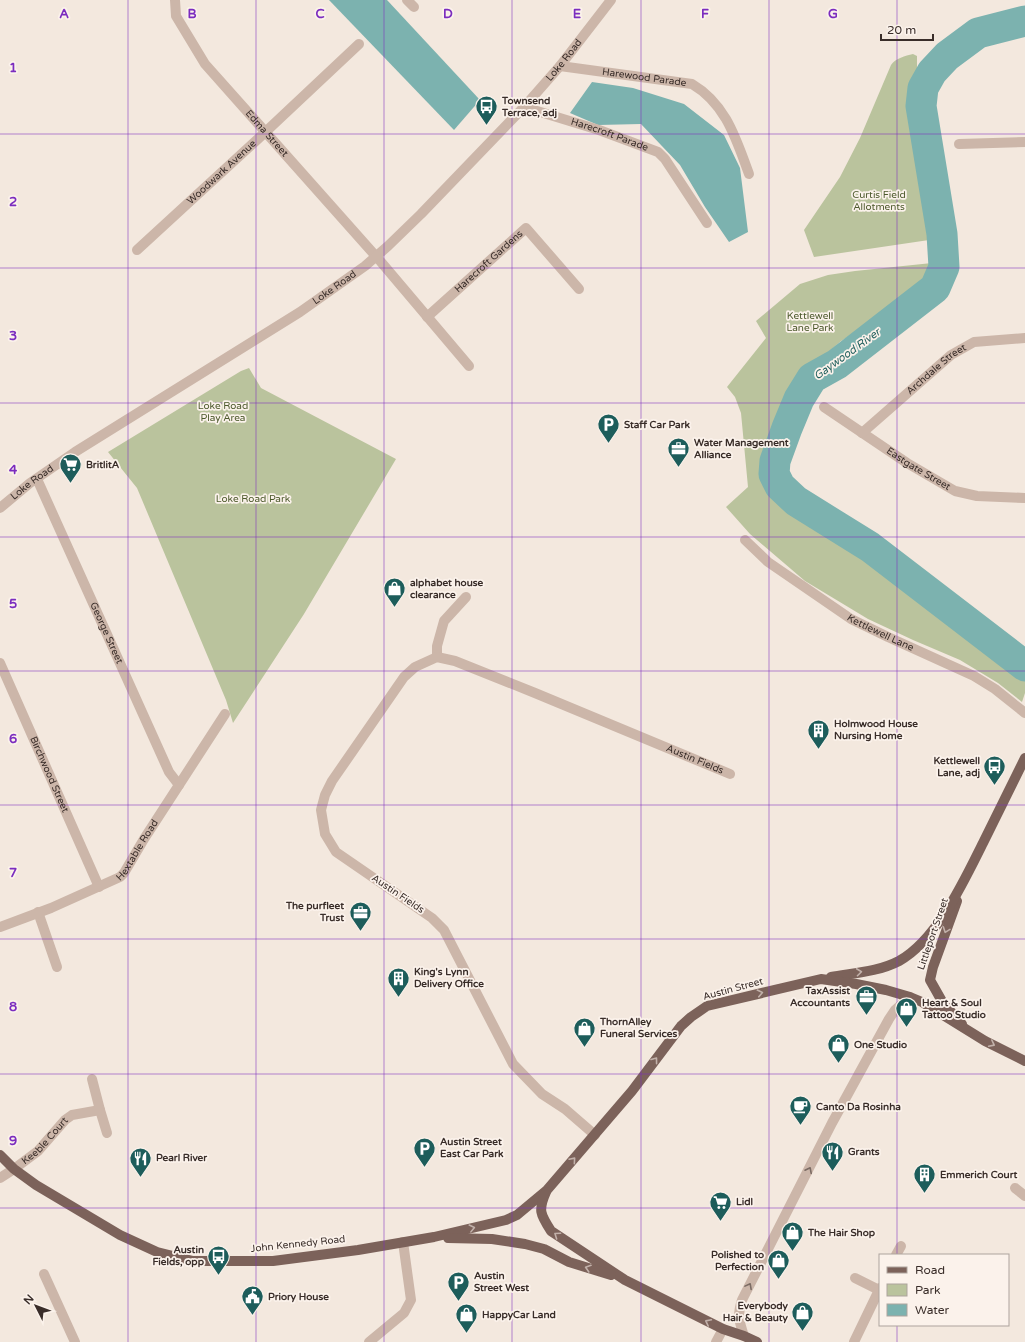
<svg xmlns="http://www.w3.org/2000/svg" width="1025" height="1342" viewBox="0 0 1025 1342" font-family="'Varela Round',sans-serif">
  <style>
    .green { fill: #bac39d }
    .water { fill: #7cb2af }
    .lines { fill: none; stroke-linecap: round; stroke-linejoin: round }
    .river { stroke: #7cb2af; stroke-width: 31 }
    .minor { stroke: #ccb6a9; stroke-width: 10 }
    .tertiary { stroke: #ccb6a9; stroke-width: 10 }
    .primary { stroke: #7c625a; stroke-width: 10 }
    .oneway { stroke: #c2b1aa }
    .oneway2 { stroke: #7b6b63 }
    .grid { fill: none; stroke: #7b2cbf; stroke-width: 1; stroke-opacity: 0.55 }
    .labels { text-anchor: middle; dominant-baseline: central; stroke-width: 3.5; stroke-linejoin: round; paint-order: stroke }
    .street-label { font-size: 10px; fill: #392d29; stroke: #fbf2eb }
    .poi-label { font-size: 10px; font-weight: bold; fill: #392d29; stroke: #fbf2eb; text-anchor: start }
    .park-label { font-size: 10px; fill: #4c592c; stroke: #fbf2eb }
    .water-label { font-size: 11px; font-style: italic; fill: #1d5d5b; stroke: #fbf2eb }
    .grid-label { font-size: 13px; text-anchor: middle; font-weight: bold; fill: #7b2cbf; stroke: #fbf2eb; stroke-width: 3.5; stroke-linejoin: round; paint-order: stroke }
  </style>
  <rect width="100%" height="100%" fill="#f3e8de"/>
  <g class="green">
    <path d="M913,54L917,56V118L929,240L814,257L804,230L840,177L860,138L891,65C896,58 905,56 913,54Z"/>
    <path d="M932,263L933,285L841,341L809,369L797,386L781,425L770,456L768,472L772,486L783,498L805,516L871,557L935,604L1025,675V693L1022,702L998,683L960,660L913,640L868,619L805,581L750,534L726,507L748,487L741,413L735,397L727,387L766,338L756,321L800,284L828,275L855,271Z"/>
    <path d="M249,368L261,388L396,459L304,614L233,723L226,700L137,488L108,452L241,371Z"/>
  </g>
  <g class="water">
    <path d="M329,0H387L480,100L454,130Z"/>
    <path d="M592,82L633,88L684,104L724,135L740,168L748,232L729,242L705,207L680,165L641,124L598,125L570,113Z"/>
  </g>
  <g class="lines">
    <path class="river" d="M1025,21L978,33L947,56L932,72L923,88L921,106L942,234L944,267L935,288L837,364L812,378L799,399L787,428L775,461L774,474L780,486L796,501L870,547L1025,666"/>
    <g class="minor">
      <path id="s1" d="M175,0L176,16L205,64L381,262L469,366"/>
      <path d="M407,0L414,7"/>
      <path id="s2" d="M560,66L692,84C726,104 736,139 749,174"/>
      <path id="s3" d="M524,107L599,130L658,152L665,159L707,223"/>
      <path d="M959,144L1025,142"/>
      <path id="s4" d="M137,250L259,138L359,44"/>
      <path id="s5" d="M427,317L526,228L579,289"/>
      <path id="s6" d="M824,407L907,463L955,491L977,496L1025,498"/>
      <path id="s7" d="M862,433L951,355L974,342L1025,338"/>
      <path id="s8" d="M37,479L169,772L179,785"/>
      <path id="s9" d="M745,540L768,562L851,619L888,637L974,676L995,689L1025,713"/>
      <path d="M437,657V646L444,621L466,597"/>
      <path id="s10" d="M0,663L99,887"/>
      <path d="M38,912L57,967"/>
      <path id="s11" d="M0,927L51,908L120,877L124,873L144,839L225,714"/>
      <path d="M100,1110L107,1133"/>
      <path id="s12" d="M595,1135L565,1109L542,1094L513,1064L444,930L432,918L336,852L325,834L321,810L325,795L332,781L404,677L415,667L437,657L455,661L535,693L730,774"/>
      <path id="s13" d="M14,1169L38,1151L65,1120L72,1115L100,1110L92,1079"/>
      <path d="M1015,1188L1025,1196"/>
      <path d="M896,1255L901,1246"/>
      <path d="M44,1274L75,1342"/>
      <path d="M855,1278L879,1290"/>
      <path d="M744,1336C739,1321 737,1315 742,1300L832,1123L889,1019L895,1010L910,997"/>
      <path d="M369,1342L404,1313L411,1300L403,1242"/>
      <path d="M716,1342L723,1329"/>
      <path d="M854,1342L880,1288"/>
    </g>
    <g class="tertiary">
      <path id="s14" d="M0,508L30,483L75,452L300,312L365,266L388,246L421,214L524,107L560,66L611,0"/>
      <path d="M0,1178L14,1169"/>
    </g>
    <g class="primary">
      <path d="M957,901L933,967L930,980L943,1003L962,1024"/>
      <path d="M831,977C854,973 878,972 899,961C937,940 964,881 983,843C997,815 1011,786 1025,758"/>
      <path d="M0,1155L14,1169L36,1185L120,1235L157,1252L193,1261H273L358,1250L434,1237L506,1220L517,1215L547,1190L632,1091L681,1026L691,1017L707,1006L821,979L856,984L886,990L910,997L922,1002L985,1041L1025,1061"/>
      <path d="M546,1192C538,1210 540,1214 551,1231L625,1280L723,1329L744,1336L757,1342"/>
      <path d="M448,1238L492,1239L525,1244L544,1249L569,1262L611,1275"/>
    </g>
  </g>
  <defs><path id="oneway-chevron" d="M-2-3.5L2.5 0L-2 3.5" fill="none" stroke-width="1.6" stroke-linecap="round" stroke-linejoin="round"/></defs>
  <g class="oneway">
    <use href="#oneway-chevron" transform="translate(946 930) rotate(110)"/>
    <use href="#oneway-chevron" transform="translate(859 972) rotate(-7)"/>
    <use href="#oneway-chevron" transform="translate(760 993) rotate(-13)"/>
    <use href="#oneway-chevron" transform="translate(992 1044) rotate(27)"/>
    <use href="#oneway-chevron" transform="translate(655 1060) rotate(-53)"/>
    <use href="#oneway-chevron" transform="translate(573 1160) rotate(-49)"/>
    <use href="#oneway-chevron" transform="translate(472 1228) rotate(-14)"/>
    <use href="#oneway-chevron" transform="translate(557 1235) rotate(-145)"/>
    <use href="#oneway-chevron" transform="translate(588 1268) rotate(-162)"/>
    <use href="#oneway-chevron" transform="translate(708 1322) rotate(-153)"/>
  </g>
  <g class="oneway2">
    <use href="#oneway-chevron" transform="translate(809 1170) rotate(-63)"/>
    <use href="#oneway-chevron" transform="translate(749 1286) rotate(-62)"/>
  </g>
  <path class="grid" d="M128,0V1342M256,0V1342M384,0V1342M512,0V1342M641,0V1342M769,0V1342M897,0V1255M0,134H1025M0,268H1025M0,403H1025M0,537H1025M0,671H1025M0,805H1025M0,939H1025M0,1074H1025M0,1208H1025M897,1325V1342"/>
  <defs>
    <symbol id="bus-pin" viewBox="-11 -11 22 30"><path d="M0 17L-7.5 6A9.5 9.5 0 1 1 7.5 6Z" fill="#1d5d5b" stroke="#fbf2eb"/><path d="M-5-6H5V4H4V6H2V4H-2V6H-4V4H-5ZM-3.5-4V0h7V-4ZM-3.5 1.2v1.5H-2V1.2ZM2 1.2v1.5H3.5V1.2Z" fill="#fff"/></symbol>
    <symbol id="parking-pin" viewBox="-11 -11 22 30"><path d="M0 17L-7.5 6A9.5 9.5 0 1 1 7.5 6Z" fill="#1d5d5b" stroke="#fbf2eb"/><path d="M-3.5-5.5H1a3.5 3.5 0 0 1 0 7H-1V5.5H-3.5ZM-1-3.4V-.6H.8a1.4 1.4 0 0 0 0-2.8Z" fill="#fff"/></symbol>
    <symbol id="office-pin" viewBox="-11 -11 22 30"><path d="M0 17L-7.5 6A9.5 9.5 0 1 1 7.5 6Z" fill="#1d5d5b" stroke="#fbf2eb"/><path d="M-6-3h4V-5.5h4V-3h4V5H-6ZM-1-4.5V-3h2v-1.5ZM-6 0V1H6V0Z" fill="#fff"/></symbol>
    <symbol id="supermarket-pin" viewBox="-11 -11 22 30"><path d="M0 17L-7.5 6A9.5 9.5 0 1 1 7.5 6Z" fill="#1d5d5b" stroke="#fbf2eb"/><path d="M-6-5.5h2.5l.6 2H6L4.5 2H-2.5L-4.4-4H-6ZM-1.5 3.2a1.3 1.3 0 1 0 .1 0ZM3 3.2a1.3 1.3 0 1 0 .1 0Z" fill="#fff"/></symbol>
    <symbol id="shop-pin" viewBox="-11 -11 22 30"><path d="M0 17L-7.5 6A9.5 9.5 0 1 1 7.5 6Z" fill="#1d5d5b" stroke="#fbf2eb"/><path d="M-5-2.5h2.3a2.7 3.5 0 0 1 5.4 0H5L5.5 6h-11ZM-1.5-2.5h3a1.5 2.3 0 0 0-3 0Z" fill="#fff"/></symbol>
    <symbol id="building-pin" viewBox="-11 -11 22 30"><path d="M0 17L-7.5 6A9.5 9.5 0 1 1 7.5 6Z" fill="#1d5d5b" stroke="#fbf2eb"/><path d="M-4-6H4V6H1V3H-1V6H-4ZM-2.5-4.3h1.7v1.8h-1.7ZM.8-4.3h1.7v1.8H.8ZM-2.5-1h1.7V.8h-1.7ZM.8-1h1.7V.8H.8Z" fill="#fff"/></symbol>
    <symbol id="cafe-pin" viewBox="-11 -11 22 30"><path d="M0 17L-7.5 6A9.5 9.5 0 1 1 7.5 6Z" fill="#1d5d5b" stroke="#fbf2eb"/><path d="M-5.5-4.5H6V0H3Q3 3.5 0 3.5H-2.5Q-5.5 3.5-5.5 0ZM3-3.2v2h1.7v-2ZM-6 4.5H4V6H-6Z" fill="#fff"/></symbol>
    <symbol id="restaurant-pin" viewBox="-11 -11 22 30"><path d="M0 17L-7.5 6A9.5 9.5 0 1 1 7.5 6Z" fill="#1d5d5b" stroke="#fbf2eb"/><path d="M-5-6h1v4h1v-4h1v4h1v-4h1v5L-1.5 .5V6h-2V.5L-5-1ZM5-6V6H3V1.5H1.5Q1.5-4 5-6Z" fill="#fff"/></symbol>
    <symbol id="civic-pin" viewBox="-11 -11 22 30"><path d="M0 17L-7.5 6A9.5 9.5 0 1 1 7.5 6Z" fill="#1d5d5b" stroke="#fbf2eb"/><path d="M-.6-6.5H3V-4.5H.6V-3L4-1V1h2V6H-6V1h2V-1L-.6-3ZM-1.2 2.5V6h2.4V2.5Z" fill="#fff"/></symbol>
  </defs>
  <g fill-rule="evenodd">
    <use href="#bus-pin" x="474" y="94" width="25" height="34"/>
    <use href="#parking-pin" x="596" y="412" width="25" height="34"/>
    <use href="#office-pin" x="666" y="436" width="25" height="34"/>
    <use href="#supermarket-pin" x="58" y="452" width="25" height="34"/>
    <use href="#shop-pin" x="382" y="576" width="25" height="34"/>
    <use href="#building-pin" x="806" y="718" width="25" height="34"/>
    <use href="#bus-pin" x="982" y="754" width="25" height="34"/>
    <use href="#office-pin" x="348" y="900" width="25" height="34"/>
    <use href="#building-pin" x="386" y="966" width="25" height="34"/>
    <use href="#office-pin" x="854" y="984" width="25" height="34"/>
    <use href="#shop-pin" x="894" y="996" width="25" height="34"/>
    <use href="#shop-pin" x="572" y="1016" width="25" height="34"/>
    <use href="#shop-pin" x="826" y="1032" width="25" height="34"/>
    <use href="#cafe-pin" x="788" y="1094" width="25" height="34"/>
    <use href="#parking-pin" x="412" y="1136" width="25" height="34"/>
    <use href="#restaurant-pin" x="820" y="1140" width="25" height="34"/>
    <use href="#restaurant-pin" x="128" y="1146" width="25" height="34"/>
    <use href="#building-pin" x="912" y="1162" width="25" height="34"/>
    <use href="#supermarket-pin" x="708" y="1190" width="25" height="34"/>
    <use href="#shop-pin" x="780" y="1220" width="25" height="34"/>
    <use href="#bus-pin" x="206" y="1244" width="25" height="34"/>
    <use href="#shop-pin" x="766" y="1248" width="25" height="34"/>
    <use href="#parking-pin" x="446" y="1270" width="25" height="34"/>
    <use href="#civic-pin" x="240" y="1284" width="25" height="34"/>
    <use href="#shop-pin" x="790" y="1300" width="25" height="34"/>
    <use href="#shop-pin" x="454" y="1302" width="25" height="34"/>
  </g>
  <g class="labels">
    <g class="street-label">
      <text stroke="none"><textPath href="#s14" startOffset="725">Loke Road</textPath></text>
      <text stroke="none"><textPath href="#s2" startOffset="85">Harewood Parade</textPath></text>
      <text stroke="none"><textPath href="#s1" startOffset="165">Edma Street</textPath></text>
      <text stroke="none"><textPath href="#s3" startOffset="90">Harecroft Parade</textPath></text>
      <text stroke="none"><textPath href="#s4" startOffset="115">Woodwark Avenue</textPath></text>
      <text stroke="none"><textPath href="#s5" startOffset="83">Harecroft Gardens</textPath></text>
      <text stroke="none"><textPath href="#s14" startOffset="401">Loke Road</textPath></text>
      <text stroke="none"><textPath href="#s7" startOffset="98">Archdale Street</textPath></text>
      <text stroke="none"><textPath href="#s6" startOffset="113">Eastgate Street</textPath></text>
      <text stroke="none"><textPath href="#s14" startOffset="41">Loke Road</textPath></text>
      <text stroke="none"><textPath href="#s9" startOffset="165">Kettlewell Lane</textPath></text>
      <text stroke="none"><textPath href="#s8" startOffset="169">George Street</textPath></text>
      <text stroke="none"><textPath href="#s12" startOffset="913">Austin Fields</textPath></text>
      <text stroke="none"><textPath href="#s10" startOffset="122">Birchwood Street</textPath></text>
      <text stroke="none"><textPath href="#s11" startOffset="162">Hextable Road</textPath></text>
      <text transform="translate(398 894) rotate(34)">Austin Fields</text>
      <text transform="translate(933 934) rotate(-71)">Littleport Street</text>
      <text transform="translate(733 989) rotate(-15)">Austin Street</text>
      <text stroke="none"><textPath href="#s13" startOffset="42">Keeble Court</textPath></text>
      <text transform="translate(298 1244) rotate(-6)">John Kennedy Road</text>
    </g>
    <g class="poi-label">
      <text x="502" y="101">Townsend<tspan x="502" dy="12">Terrace, adj</tspan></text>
      <text x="624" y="425">Staff Car Park</text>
      <text x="694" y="443">Water Management<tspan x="694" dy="12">Alliance</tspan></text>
      <text x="86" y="465">BritlitA</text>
      <text x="410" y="583">alphabet house<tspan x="410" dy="12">clearance</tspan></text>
      <text x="834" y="724">Holmwood House<tspan x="834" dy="12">Nursing Home</tspan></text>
      <text x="980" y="761" text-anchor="end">Kettlewell<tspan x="980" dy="12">Lane, adj</tspan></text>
      <text x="344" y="906" text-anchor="end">The purfleet<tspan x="344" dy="12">Trust</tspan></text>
      <text x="414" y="972">King's Lynn<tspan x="414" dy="12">Delivery Office</tspan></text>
      <text x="850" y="991" text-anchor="end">TaxAssist<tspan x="850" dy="12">Accountants</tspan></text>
      <text x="922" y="1003">Heart &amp; Soul<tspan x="922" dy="12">Tattoo Studio</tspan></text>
      <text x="600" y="1022">ThornAlley<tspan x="600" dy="12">Funeral Services</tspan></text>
      <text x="854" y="1045">One Studio</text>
      <text x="816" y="1107">Canto Da Rosinha</text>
      <text x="440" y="1142">Austin Street<tspan x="440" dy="12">East Car Park</tspan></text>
      <text x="848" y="1152">Grants</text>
      <text x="156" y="1158">Pearl River</text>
      <text x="940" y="1175">Emmerich Court</text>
      <text x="736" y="1202">Lidl</text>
      <text x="808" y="1233">The Hair Shop</text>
      <text x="204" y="1250" text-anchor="end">Austin<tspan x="204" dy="12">Fields, opp</tspan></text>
      <text x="764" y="1255" text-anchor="end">Polished to<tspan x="764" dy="12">Perfection</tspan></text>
      <text x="474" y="1276">Austin<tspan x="474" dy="12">Street West</tspan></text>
      <text x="268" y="1297">Priory House</text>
      <text x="788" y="1306" text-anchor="end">Everybody<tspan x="788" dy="12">Hair &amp; Beauty</tspan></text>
      <text x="482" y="1315">HappyCar Land</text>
    </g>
    <g class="park-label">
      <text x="879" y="195">Curtis Field<tspan x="879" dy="12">Allotments</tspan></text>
      <text x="810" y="316">Kettlewell<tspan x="810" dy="12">Lane Park</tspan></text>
      <text x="223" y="406">Loke Road<tspan x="223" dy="12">Play Area</tspan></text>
      <text x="253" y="499">Loke Road Park</text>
    </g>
    <g class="water-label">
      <text transform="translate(847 354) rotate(-36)">Gaywood River</text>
    </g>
  </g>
  <g class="grid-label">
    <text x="64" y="18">A</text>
    <text x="192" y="18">B</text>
    <text x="320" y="18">C</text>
    <text x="448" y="18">D</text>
    <text x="577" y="18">E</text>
    <text x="705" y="18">F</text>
    <text x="833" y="18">G</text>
    <text x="13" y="72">1</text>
    <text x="13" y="206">2</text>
    <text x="13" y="340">3</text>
    <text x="13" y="474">4</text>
    <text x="13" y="608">5</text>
    <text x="13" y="743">6</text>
    <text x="13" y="877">7</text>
    <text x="13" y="1011">8</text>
    <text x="13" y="1145">9</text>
  </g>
  <rect x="879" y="1254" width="130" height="72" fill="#fbf2eb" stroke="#ada39d"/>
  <rect x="887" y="1267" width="20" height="6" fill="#7c625a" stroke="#ada39d"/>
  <text x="915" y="1274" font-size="12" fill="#392d29">Road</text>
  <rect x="887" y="1284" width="20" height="12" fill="#bac39d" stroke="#ada39d"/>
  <text x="915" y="1294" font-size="12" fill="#392d29">Park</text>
  <rect x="887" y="1304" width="20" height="12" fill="#7cb2af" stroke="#ada39d"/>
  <text x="915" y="1314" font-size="12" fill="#392d29">Water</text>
  <g transform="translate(36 1306) rotate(312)" stroke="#fbf2eb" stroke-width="3" paint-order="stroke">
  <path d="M0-3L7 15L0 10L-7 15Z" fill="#392d29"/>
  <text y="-6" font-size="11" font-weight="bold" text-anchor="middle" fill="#392d29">N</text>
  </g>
  <path d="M881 34v6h52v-6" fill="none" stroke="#392d29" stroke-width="2"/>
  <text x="887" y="34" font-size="12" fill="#392d29" stroke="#fbf2eb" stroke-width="3" paint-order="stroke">20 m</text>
</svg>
